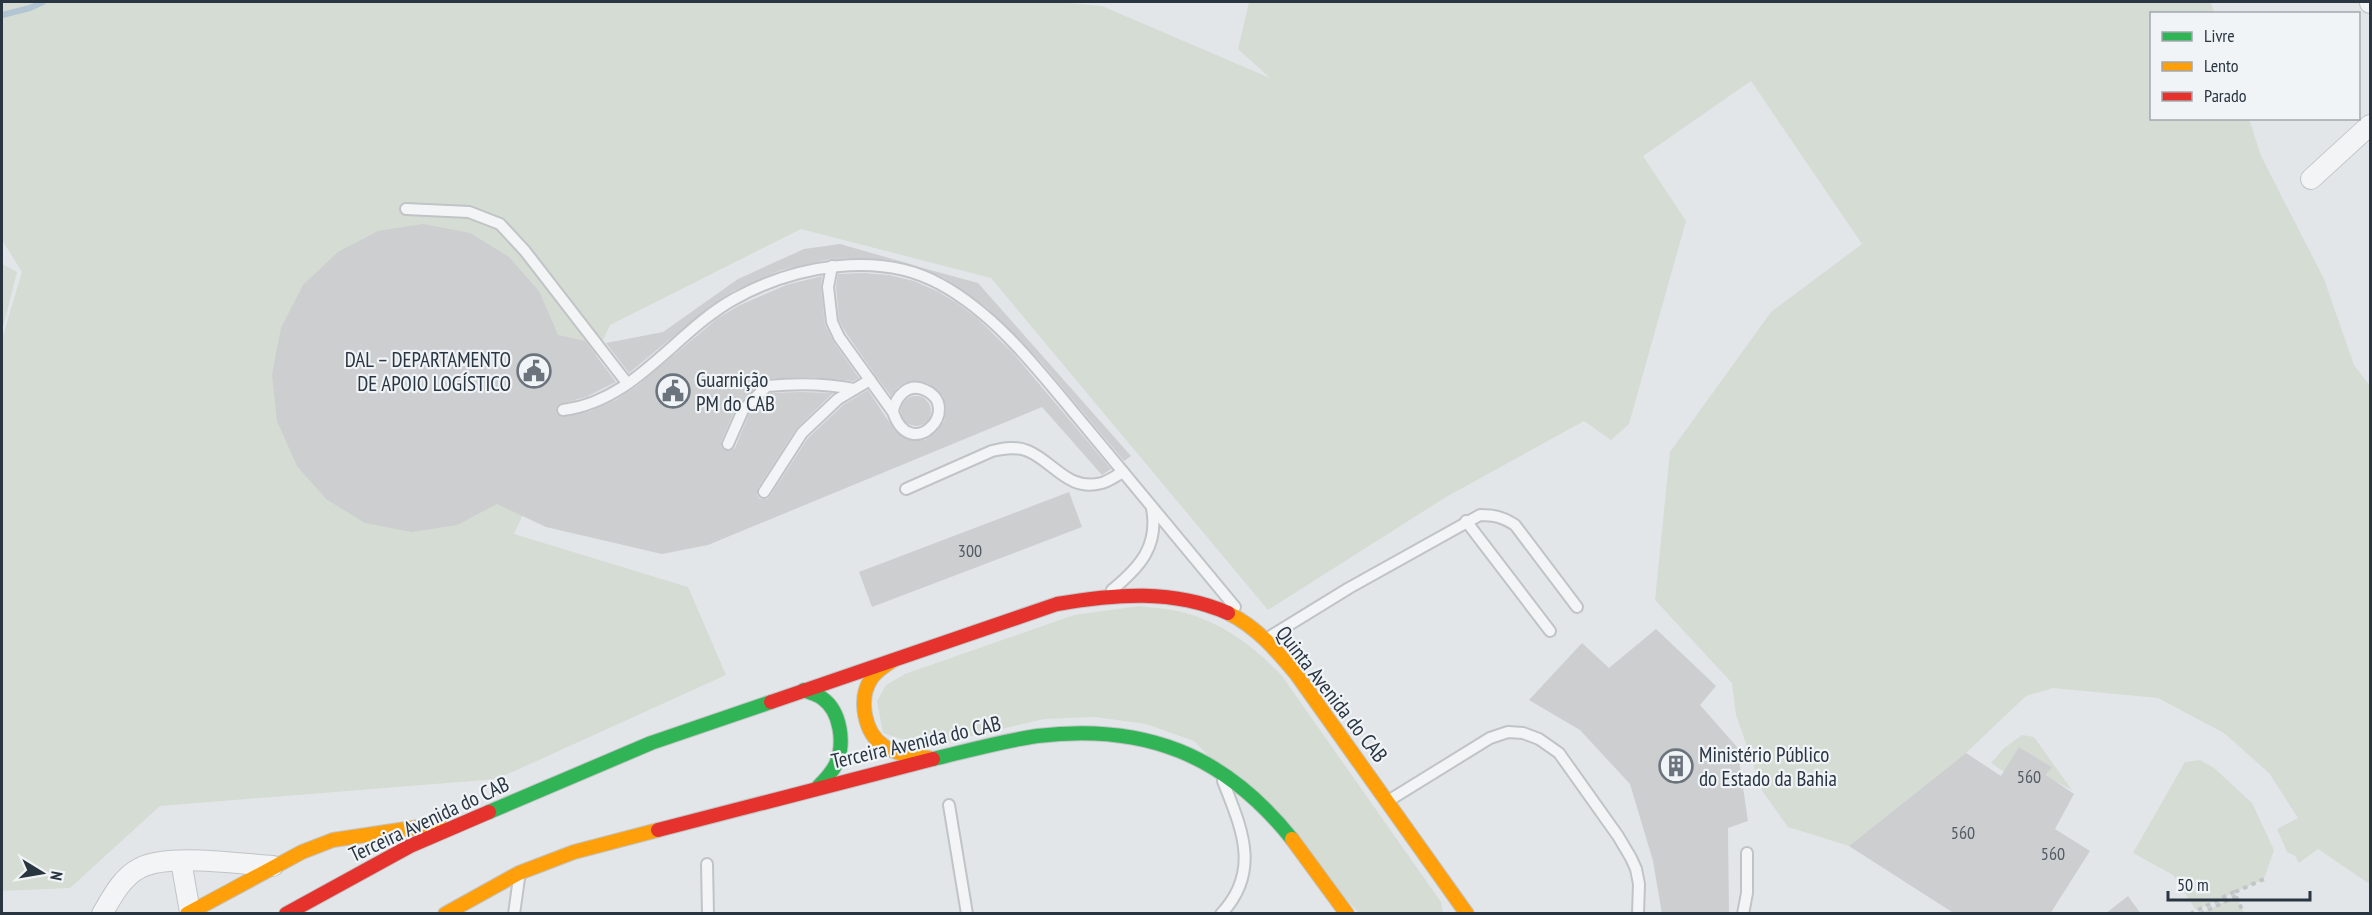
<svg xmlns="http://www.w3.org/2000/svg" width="2372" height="915" viewBox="0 0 2372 915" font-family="'PT Sans Narrow',sans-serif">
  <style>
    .green { fill: #d5dcd4 }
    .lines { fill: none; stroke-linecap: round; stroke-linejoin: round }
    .stream { stroke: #b2c5d2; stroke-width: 6 }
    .building { fill: #ccced0 }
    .lane-casing { stroke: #c1c4c6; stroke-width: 14 }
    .street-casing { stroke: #c1c4c6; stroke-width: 22 }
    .fast-casing { stroke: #c1c4c6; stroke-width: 16 }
    .slow-casing { stroke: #c1c4c6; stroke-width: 16 }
    .jam-casing { stroke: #c1c4c6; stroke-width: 16 }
    .path { stroke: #c2c5c8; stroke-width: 4; stroke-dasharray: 4.5 4.5; stroke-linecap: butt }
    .lane { stroke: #f2f4f5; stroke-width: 10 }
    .street { stroke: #f2f4f5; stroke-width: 20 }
    .fast { stroke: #30b455; stroke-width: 14 }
    .slow { stroke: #ff9f0a; stroke-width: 14 }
    .jam { stroke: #e5322d; stroke-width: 14 }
    .labels { text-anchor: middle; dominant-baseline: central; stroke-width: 4.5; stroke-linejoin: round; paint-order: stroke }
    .number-label { font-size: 18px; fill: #535c66 }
    .poi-label { font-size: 21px; fill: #2a3542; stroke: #f1f4f7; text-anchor: start }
    .street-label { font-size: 21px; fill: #2a3542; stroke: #f1f4f7 }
  </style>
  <rect width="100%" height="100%" fill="#e3e6e8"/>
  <g class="green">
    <path d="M2,2H1056L1102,6L1270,78L1238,49L1249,2H2211L2214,13L2152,14V118L2249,119L2261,156L2324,279L2354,365L2370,386V880L2368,883L2318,849L2299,863L2295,856L2287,852L2277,829L2298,818L2269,773L2224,733L2158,698L2053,688L2026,696L1966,753L1849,846L1788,827L1763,792L1736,715L1732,683L1655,600L1670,452L1771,312L1862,244L1751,81L1643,156L1686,221L1629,424L1611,440L1584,421L1446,497L1268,610L991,278L801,229L610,325L514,534L688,587L726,675L497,779L160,806L70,888L2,891V339L22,272L2,240Z"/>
    <path d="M2,264L17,272L2,331Z"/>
    <path d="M1140,606C1155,608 1171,609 1186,613C1224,624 1255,647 1282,676L1441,902L1443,913H1359L1194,741L1146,724L1095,717L1044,719L925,747L883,733L877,701L886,685L905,674L1074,615Z"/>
    <path d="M2022,735L2034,737L2072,790L2055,781H2043L2051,767L2020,747L2004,772L1991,763L2003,749Z"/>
    <path d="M2200,760L2214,768L2252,803L2274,850L2264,879L2196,910L2173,875L2133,853L2185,762Z"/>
    <path d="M2236,896L2244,913H2203V912Z"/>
  </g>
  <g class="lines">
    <path class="stream" d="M2,15L30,8L43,2"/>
  </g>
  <g class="building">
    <path d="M423,224L470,233L509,257L539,291L558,335L585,341L616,382L586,397L558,404L556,412L561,417L591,411L616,400L638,385L718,318L740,305L786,285L822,276L821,288L825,325L833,341L859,378L853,381L811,377L766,379L737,405L721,442L722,448L726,451H729L735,448L749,414L770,393L800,392L833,393L796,429L758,488L757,495L760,499H767L770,496L808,438L843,405L868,390L895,431L908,440H925L936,432L944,421L946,409L943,396L929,384L919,381L906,382L898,387L891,396L876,376L846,333L839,320L836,287L838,274L864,273L889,275L914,281L937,291L957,303L977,318L1013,353L1111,469L1102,475L1042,407L708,545L662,554L546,527L497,504L457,525L412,532L365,523L326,499L297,466L277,421L272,374L281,328L303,285L338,252L378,231Z"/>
    <path d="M840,244L917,266L891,260L864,258L830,259L781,270L733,291L710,306L629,373L606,343L663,332L738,279L804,249Z"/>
    <path d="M919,267L978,283L1131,456L1124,461L1041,362L986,307L944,278Z"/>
    <circle cx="916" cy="411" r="15"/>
    <path d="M1069,492L1082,527L872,607L859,572Z"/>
    <path d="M1656,629L1716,686L1700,705L1737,747L1748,821L1728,828L1729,914H1662L1653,861L1630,784L1580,730L1529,700L1582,643L1609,668Z"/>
    <path d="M2019,747L2052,767L2046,775L2074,794L2055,829L2090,851L2050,914H1955L1849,846L1966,753L2001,776Z"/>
    <path d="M2128,896L2141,914H2105Z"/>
  </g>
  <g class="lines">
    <defs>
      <g id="lane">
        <path d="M406,209L469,212L500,224L525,251L627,383"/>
        <path d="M832,266L828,287L832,322L839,337L893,412C911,465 964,408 925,390C908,382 895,397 893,412"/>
        <path d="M563,410C636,401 675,331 736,298C794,266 879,250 940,284C999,316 1042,375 1085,426C1135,486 1185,547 1235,607"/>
        <path d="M728,444L743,410L767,386C797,383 824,383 854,389"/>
        <path d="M906,489L992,451C1004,448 1016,446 1028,451C1054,462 1068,492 1102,483C1109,481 1117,475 1123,472"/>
        <path d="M764,492L802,433L838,399L870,380"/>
        <path d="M1466,521L1550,631"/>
        <path d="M1112,590C1140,567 1159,546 1152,508"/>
        <path d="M1266,639L1349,588L1480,515C1494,515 1503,517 1515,525L1577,607"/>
        <path d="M1388,801L1490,738L1508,732L1523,733L1539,739L1559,753L1618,836L1631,858L1636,869L1639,884L1638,914"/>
        <path d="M949,805L967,914"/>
        <path d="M707,864L708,914"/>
        <path d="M514,914L519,878"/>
        <path d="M1221,914C1262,871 1241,827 1223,781"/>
        <path d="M1743,914L1747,893V853"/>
      </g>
      <g id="street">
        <path d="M2370,2V3"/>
        <path d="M2311,179L2370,125"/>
        <path d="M181,861L190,912"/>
        <path d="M102,914C112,897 122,877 140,868C168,853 239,864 273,866"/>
      </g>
      <g id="fast">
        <path d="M804,690C810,693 817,694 822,698C841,711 845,744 836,764C832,773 825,780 818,787"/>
        <path d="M933,759C967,751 1002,741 1037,736C1144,723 1224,754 1292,839"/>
        <path d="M489,812L651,743L771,702"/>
      </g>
      <g id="slow">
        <path d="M1228,613C1257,627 1277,651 1297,675L1467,914"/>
        <path d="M892,661C884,666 876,671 871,679C858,699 864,733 884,746C897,755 914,756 929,758"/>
        <path d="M1292,839L1347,914"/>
        <path d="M187,914L302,852L333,840L439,824"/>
        <path d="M445,914L519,873L574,852L658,830"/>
      </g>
      <g id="jam">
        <path d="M771,702L1057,604C1115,594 1173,589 1228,613"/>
        <path d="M658,830L933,759"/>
        <path d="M286,914L410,846L489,812"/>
      </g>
    </defs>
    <use href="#lane" class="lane-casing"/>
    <use href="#street" class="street-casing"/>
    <use href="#fast" class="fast-casing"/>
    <use href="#slow" class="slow-casing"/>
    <use href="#jam" class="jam-casing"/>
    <g class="path">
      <path d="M2235,892L2264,879"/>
      <path d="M2190,914L2234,892L2244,914"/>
      <path d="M2200,914L2236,896"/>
    </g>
    <use href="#lane" class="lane"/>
    <use href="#street" class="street"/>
    <use href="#fast" class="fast"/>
    <use href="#slow" class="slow"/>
    <use href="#jam" class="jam"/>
  </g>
  <defs>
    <symbol id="civic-ring" viewBox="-11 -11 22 22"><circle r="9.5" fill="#f1f4f7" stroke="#6b737c" stroke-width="1.5"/><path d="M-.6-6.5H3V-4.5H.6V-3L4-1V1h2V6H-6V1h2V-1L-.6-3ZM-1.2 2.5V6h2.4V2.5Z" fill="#6b737c"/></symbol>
    <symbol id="building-ring" viewBox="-11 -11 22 22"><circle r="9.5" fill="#f1f4f7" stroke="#6b737c" stroke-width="1.5"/><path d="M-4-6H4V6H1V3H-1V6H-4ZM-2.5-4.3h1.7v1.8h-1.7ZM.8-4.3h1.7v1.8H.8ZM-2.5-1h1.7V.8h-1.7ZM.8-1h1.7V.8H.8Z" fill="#6b737c"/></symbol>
  </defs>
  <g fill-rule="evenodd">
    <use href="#civic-ring" x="515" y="352" width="38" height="38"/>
    <use href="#civic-ring" x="654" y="372" width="38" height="38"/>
    <use href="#building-ring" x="1657" y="747" width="38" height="38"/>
  </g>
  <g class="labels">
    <g class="number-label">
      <text x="970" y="550">300</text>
      <text x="2029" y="776">560</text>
      <text x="1963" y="832">560</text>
      <text x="2053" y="853">560</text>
    </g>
    <g class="poi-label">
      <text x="511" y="359" text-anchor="end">DAL – DEPARTAMENTO<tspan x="511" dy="24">DE APOIO LOGÍSTICO</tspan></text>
      <text x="696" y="379">Guarnição<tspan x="696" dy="24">PM do CAB</tspan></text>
      <text x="1699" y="754">Ministério Público<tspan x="1699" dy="24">do Estado da Bahia</tspan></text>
    </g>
    <g class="street-label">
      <text transform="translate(1332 694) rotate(52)">Quinta Avenida do CAB</text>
      <text transform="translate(916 742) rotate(-13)">Terceira Avenida do CAB</text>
      <text transform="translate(429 819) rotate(-25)">Terceira Avenida do CAB</text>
    </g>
  </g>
  <rect width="2372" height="915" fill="none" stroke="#2a3542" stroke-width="6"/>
  <rect x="2150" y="12" width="210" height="108" fill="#f1f4f7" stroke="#a1a8af" stroke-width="1.5"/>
  <rect x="2162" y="32" width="30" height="9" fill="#30b455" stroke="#a1a8af" stroke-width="1.5"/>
  <text x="2204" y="42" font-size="18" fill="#2a3542">Livre</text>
  <rect x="2162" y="62" width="30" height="9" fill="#ff9f0a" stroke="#a1a8af" stroke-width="1.5"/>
  <text x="2204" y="72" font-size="18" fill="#2a3542">Lento</text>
  <rect x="2162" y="92" width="30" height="9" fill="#e5322d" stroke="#a1a8af" stroke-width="1.5"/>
  <text x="2204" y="102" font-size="18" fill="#2a3542">Parado</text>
  <g transform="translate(42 873) rotate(101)" stroke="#f1f4f7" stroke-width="4.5" paint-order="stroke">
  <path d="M0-4.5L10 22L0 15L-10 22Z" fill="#2a3542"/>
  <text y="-9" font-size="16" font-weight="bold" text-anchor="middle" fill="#2a3542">N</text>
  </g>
  <path d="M2168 891v9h142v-9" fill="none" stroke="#2a3542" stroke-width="3"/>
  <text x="2177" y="891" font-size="18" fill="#2a3542" stroke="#f1f4f7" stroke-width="4.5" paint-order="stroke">50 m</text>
</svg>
